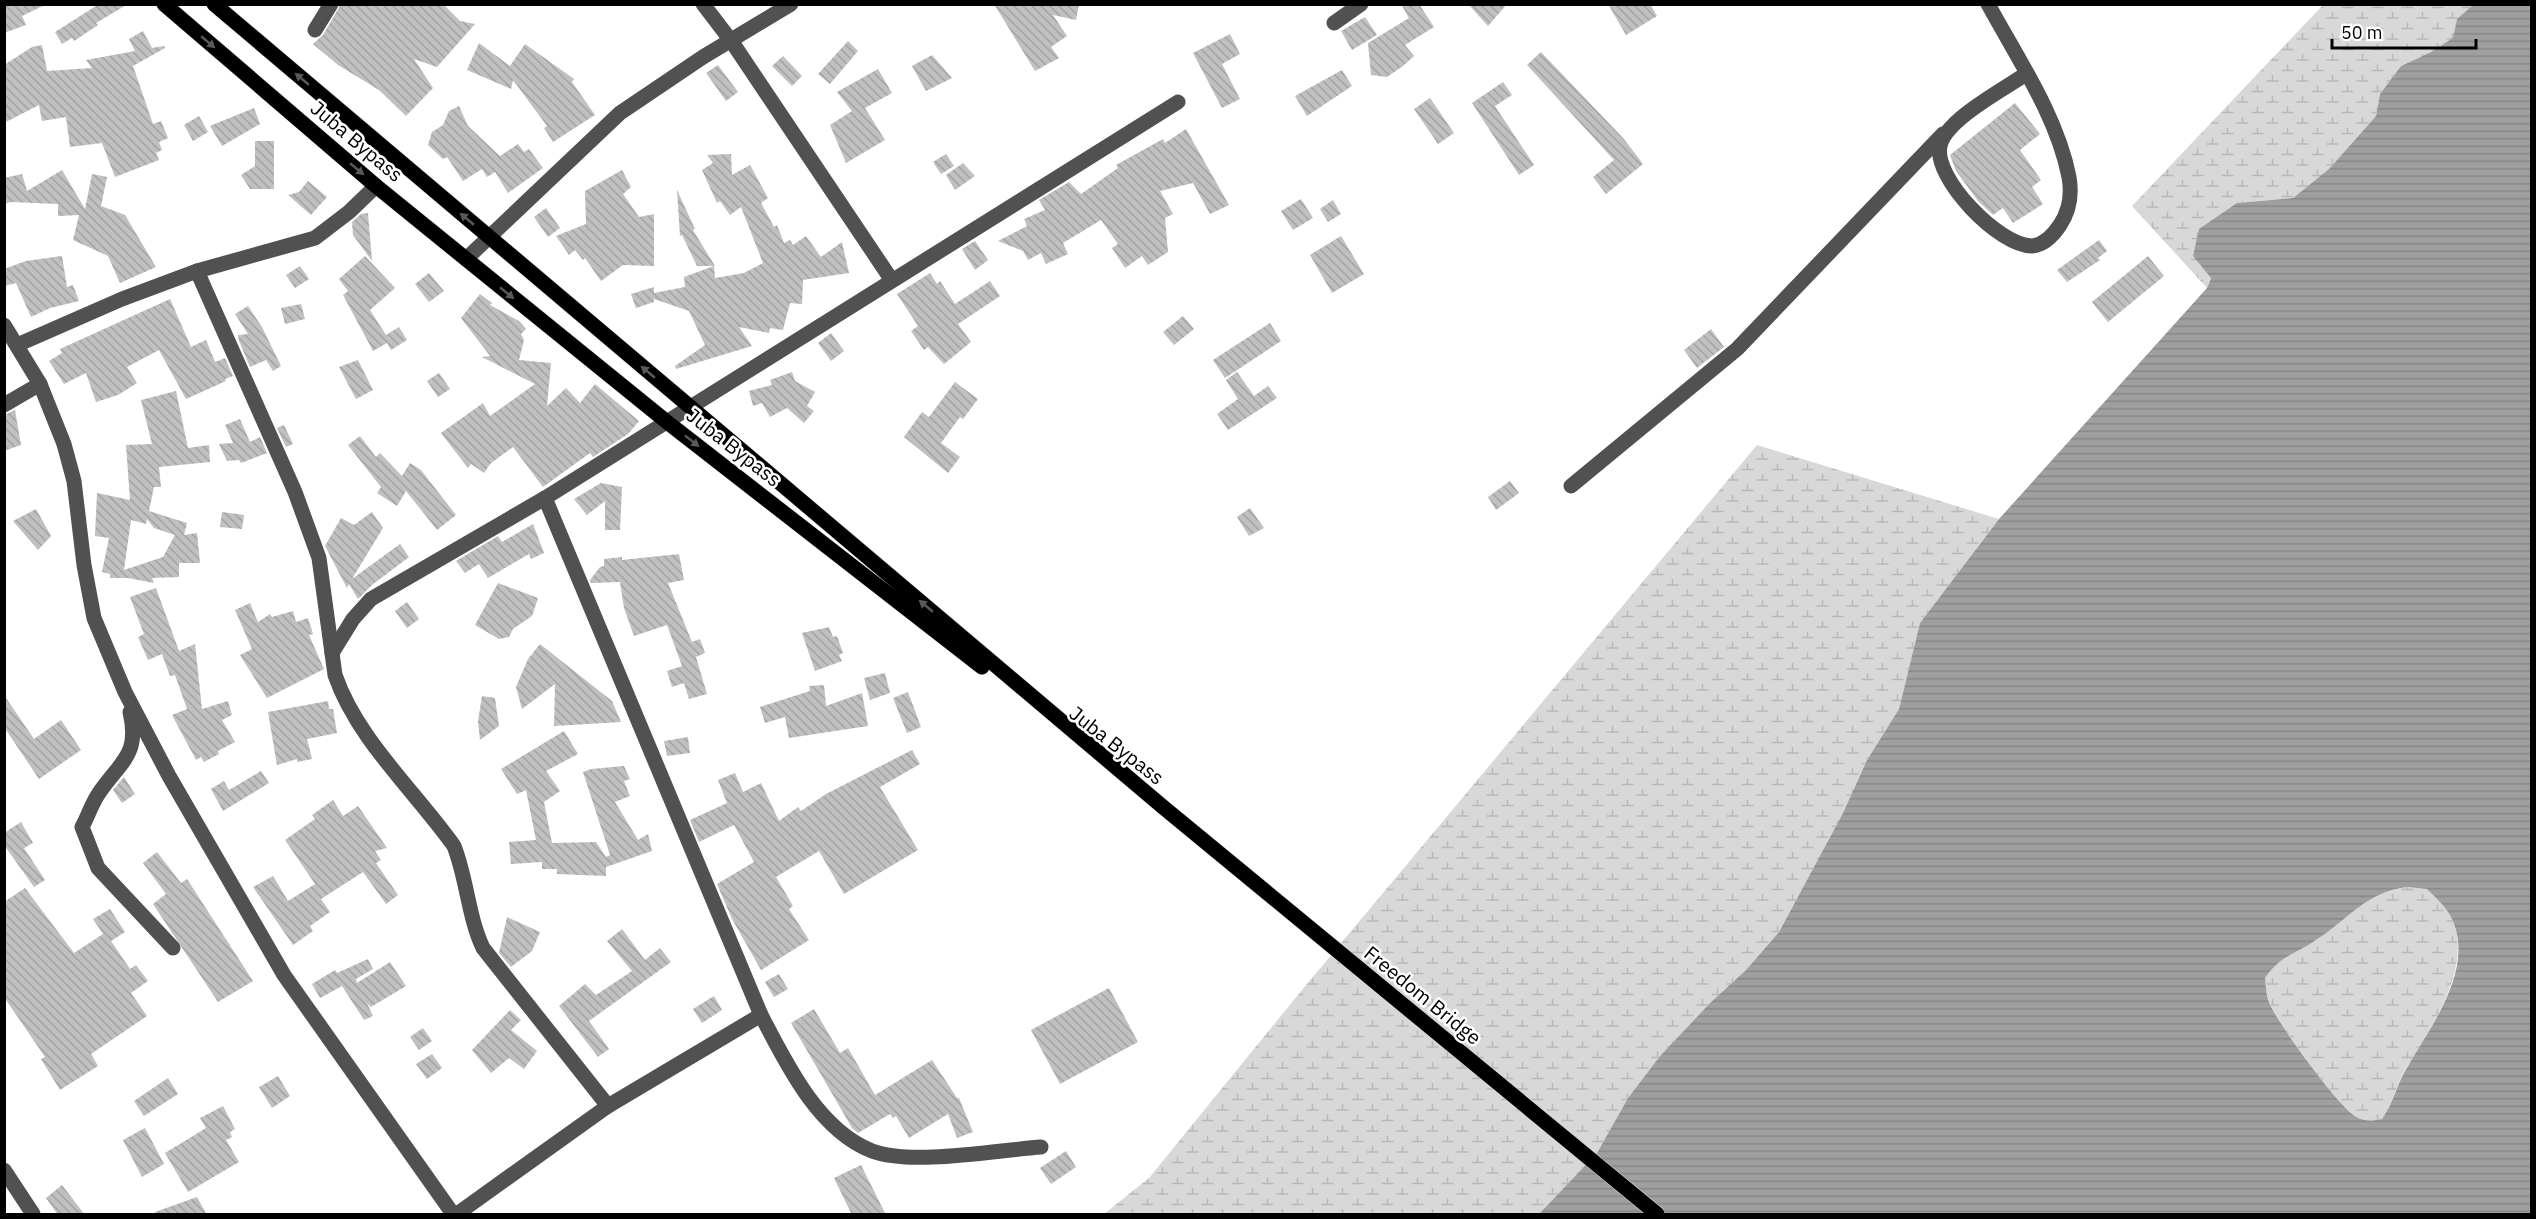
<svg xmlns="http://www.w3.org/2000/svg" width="2536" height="1219" viewBox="0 0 2536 1219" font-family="'IBM Plex Sans',sans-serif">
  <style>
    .wetland { fill: url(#wetland-marsh) }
    .water { fill: url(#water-rules); fill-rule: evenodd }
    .building { fill: url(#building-back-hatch); fill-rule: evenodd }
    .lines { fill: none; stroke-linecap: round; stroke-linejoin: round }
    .major-casing { stroke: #dbdbdb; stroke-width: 16 }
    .minor { stroke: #515151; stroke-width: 15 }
    .major { stroke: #000; stroke-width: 15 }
    .oneway { fill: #595959 }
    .labels { text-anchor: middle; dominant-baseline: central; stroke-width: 5; stroke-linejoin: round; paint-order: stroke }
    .street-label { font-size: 20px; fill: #000; stroke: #fff }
  </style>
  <defs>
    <pattern id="wetland-marsh" width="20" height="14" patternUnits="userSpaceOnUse" patternTransform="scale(1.5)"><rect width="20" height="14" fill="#d8d8d8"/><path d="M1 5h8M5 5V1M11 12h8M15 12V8" fill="none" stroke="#b8b8b8"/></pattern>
    <pattern id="water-rules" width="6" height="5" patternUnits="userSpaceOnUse" patternTransform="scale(1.5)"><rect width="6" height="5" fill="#9f9f9f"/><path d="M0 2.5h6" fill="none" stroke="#878787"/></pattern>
    <pattern id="building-back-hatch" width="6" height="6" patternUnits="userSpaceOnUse" patternTransform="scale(1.5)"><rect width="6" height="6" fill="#c0c0c0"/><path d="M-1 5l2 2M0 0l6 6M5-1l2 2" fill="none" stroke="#a3a3a3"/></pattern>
  </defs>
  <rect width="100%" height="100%" fill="#fff"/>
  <g class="wetland">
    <path d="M2323,5H2474L2457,19L2454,38L2431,52L2401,66L2380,94L2376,116L2329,169L2293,198L2237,203L2207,288L2132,206Z"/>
    <path d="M1757,445L1999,519L1920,623L1899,709L1867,760L1843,813L1779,932L1746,970L1710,1003L1660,1056L1628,1098L1597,1153L1539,1214H1104L1149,1178L1302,990Z"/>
    <path d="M2407,887L2428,889C2435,897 2446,907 2451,917C2475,967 2430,1029 2405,1070C2396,1086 2393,1103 2382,1119C2373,1121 2364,1122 2355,1116C2338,1106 2276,1021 2269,1001C2266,995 2266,986 2265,978C2281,955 2294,955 2316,940C2349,919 2366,892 2407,887Z"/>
  </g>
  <path class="water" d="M2473,5H2531V1214H1539L1597,1153L1628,1098L1660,1056L1710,1003L1746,970L1779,932L1843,813L1867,760L1899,709L1920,623L1999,519L2207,288L2211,278L2193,256L2199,229L2237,203L2293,198L2329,169L2376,116L2380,94L2401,66L2431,52L2453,38L2457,19ZM2407,887L2427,889C2435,897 2446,907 2451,917C2476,968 2432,1024 2408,1066C2397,1083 2394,1102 2382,1119C2373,1121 2364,1122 2355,1116C2338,1106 2276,1021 2269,1002C2266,995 2266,986 2265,978C2281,955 2294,955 2316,940C2349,919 2366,892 2407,887Z"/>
  <g class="building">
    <path d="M4,4H47L22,16L26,25L4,33Z"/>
    <path d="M99,4H128L96,23L98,25L74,41L72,38L62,44L55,32Z"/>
    <path d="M341,4H443L460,21L475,24L437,67L414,59L433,88L406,116L379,90L338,65L313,44L323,35Z"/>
    <path d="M994,4H1079L1076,20L1053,15L1067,36L1051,47L1059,58L1035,71Z"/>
    <path d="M1401,4H1419L1434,27L1405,45L1414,56L1403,66L1387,77L1371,75L1368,43L1409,18Z"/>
    <path d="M1468,4H1507L1488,26Z"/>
    <path d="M1608,4H1650L1657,16L1626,35Z"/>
    <path d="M1365,17L1377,35L1352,50L1341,31Z"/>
    <path d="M143,31L152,48L164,46L165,48L133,66L153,124L161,121L168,138L159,142L162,150L156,153L159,160L115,177L102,143L70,147L66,117L42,121L39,105L4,123V65L32,47L42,45L47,71L92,68L86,60L135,51L129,39Z"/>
    <path d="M1230,34L1240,54L1222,64L1240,99L1222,108L1193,53Z"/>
    <path d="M848,41L858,51L830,84L818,74Z"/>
    <path d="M479,43L510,66L525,44L574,79L572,82L595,115L553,142L544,128L547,126L513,80L511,89L467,70Z"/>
    <path d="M1541,52L1624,139L1643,164L1606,194L1593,177L1614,160L1527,65Z"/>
    <path d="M932,55L952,78L926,91L912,66Z"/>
    <path d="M783,56L802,76L792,86L772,66Z"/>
    <path d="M718,65L738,92L726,101L706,73Z"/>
    <path d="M878,69L892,93L865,108L885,140L846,163L830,125L852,111L837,92Z"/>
    <path d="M1342,70L1352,86L1307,116L1295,96Z"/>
    <path d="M1503,82L1512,95L1495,106L1534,165L1519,175L1472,103Z"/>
    <path d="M1430,98L1454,133L1438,144L1414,109Z"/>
    <path d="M2015,103L2040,134L2020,150L2041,180L2032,187L2043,204L2013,223L2003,208L1993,215L1978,201L1956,171L1950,155Z"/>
    <path d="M459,106L468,126L500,156L518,144L524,152L529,149L543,168L508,193L495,172L487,177L482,169L463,181L447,157L443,159L428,145L432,132L443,125L449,111Z"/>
    <path d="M254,108L260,124L222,146L210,126Z"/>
    <path d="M199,116L208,132L193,141L184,125Z"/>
    <path d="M1186,129L1229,205L1210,214L1193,183L1160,191L1173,214L1165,218L1168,252L1148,265L1142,256L1125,268L1112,248L1118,244L1101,220L1063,243L1068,254L1046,264L1041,253L1028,260L1023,251L998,241L1027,226L1024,219L1045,210L1039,200L1069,182L1081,194L1118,168L1116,165L1163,139L1165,143Z"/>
    <path d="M255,141H274V189H250L241,175L255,166Z"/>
    <path d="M731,154L732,175L750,165L768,198L761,203L774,227L777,225L784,243L790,240L793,245L806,236L821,257L842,242L849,273L803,280L802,304L790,303L783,330L770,328L769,333L739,327L752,346L676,369L675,366L705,345L689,311L654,299V302L636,308L631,294L654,287V293L685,287L684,277L714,266L715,278L744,273L763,263L741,207L730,215L720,201L717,203L702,170L713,163L707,155Z"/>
    <path d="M946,154L954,166L941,174L933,162Z"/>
    <path d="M963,163L975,176L955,190L946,175Z"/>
    <path d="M62,170L85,209L92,174L107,177L101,206L125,215L156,267L120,283L108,256L73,240L79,215L58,216V204L11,202L4,204V178L22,174L27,191Z"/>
    <path d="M622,170L631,187L623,194L639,217L654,214V266L623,265L601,281L585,258L583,260L575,250L569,255L556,236L586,224L585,191Z"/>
    <path d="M308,181L327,197L311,215L288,195L299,192Z"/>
    <path d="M677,190L695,229L693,230L715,266H697L682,235L680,236Z"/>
    <path d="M1301,199L1313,218L1293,230L1281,211Z"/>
    <path d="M1333,200L1341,214L1328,222L1320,209Z"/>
    <path d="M546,208L560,228L548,237L534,217Z"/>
    <path d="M368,213L372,261L353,235L352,222L361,214Z"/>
    <path d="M1341,236L1364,274L1332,293L1310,255Z"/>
    <path d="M2099,240L2107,251L2098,258L2100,260L2067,282L2057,270Z"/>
    <path d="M975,241L988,260L975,270L962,249Z"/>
    <path d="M62,256L67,287L73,285L79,301L50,308L31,317L16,283L4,286V269L26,261Z"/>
    <path d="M365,256L395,288L370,310L386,335L399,327L407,340L391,350L387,343L373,351L343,295L348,291L339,279Z"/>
    <path d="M2148,256L2164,276L2108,322L2092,302Z"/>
    <path d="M300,266L309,279L295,288L286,275Z"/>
    <path d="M429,273L444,291L429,302L415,284Z"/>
    <path d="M930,273L937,284L940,281L955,304L990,281L1000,296L958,324L971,342L944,364L928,347L924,350L911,331L918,326L897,294Z"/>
    <path d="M480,294L492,303L490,305L519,321L526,329L521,334L524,340L519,360L551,363L547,406L566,388L580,403L595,384L639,421L628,434L593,457L590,453L543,487L513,447L491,463L484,473L471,464L468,468L441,433L483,403L490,416L535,384L482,357L490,356L461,318Z"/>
    <path d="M170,299L191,347L206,340L215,362L225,358L233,376L225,379L226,381L186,399L159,350L127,367L137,383L118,395L96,402L86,373L64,384L49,361L62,353L60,349Z"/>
    <path d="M301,304L305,319L285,324L281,308Z"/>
    <path d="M248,306L262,327L281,366L273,371L266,360L250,367L239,341L238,335L248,334L235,314Z"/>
    <path d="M1183,316L1194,329L1174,345L1163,332Z"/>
    <path d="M1270,323L1281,341L1225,378L1213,360Z"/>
    <path d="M1711,329L1724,347L1697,368L1684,350Z"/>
    <path d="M831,333L844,351L831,361L818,343Z"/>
    <path d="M358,360L373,390L356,399L339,367Z"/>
    <path d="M792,372L795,381L815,392L807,406L814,411L804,423L787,408L770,417L762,403L753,406L749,391L772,385L770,380Z"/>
    <path d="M1237,372L1254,396L1268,386L1277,398L1228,430L1217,414L1238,399L1226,380Z"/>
    <path d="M439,373L450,389L438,397L427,381Z"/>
    <path d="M955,382L978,399L963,419L960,417L941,443L960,457L948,473L904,437L922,412L929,417Z"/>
    <path d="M176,391L188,448L209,445L210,462L159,467L161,487H154L149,511L187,523L184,535L197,533L200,563H179V577L152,578L154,583L128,578H110V574L102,572L109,538L95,536L97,493L130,500L126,445L152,444L141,400ZM147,519L154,528L175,535L163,557L124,570L131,520L146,524Z"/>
    <path d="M15,410L21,445L4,451V415Z"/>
    <path d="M240,419L250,442L260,437L267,453L241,463L239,460L227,461L219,444L233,443L225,425Z"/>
    <path d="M284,425L293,444L286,447L277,428Z"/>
    <path d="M360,436L376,457L380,453L402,476L410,463L421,470L456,515L437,530L406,491L397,506L377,493L381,487L348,445Z"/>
    <path d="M1510,481L1519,493L1496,510L1488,497Z"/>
    <path d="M601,483L622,487L620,530H605V501L587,515L574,499Z"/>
    <path d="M1250,508L1264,528L1249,536L1237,517Z"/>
    <path d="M36,509L51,536L38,550L13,521Z"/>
    <path d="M222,512L244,515L242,529L220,527Z"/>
    <path d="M372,512L383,528L352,579L400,544L409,557L372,585L358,599L349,584L347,588L325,546L341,518L354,525Z"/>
    <path d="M533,524L544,553L531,559L529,554L488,578L479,564L465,573L456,561L498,536L502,542Z"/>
    <path d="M679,554L684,580L668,583L692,642L700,639L705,653L696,657L707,694L689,699L684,683L672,687L667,671L682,666L667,625L634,636L624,608L620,582L591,583L590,580L600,567L604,566V559L622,557V560Z"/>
    <path d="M498,583L538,598L532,616L513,629L509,637L499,639L475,625Z"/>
    <path d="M156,588L179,651L195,644L202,709L228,701L232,715L222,720L235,742L218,751L219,754L204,762L201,757L196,760L172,715L187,709L175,675L170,676L162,654L148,660L138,637L144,634L130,597Z"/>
    <path d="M407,602L419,619L407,628L395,611Z"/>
    <path d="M250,603L258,622L270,614L272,617L293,611L296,622L308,618L313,634L309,635L324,669L267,698L240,655L252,649L235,610Z"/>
    <path d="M829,627L833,637L837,636L843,653L839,655L842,661L815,671L802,633Z"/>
    <path d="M540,644L612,701L621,722L554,726L555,684L522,709L516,687L528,659Z"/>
    <path d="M885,673L890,693L870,700L864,678Z"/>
    <path d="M824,685L826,706L862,693L868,726L789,738L785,717L765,723L760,707L810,691L809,686Z"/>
    <path d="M908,692L921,727L907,733L893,698Z"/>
    <path d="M4,695L34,739L61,720L81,750L39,779L4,727Z"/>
    <path d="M482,696L495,698L499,726L480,740L478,721Z"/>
    <path d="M328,701L329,709H333L337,733L307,739L312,759L297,762V759L277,765L268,712Z"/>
    <path d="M564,731L578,754L546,771L560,791L544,802L552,843L596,842L606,857L610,855L583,772L591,769L624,766L630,779L624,781L630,796L615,802L638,840L648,834L652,851L606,867V876L557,874V869H542V862L511,864L509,842L536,840L526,790L517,794L501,769Z"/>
    <path d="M688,737L690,753L667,756L664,741Z"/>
    <path d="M912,750L920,764L880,787L918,850L844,894L819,851L776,877L793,906L789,909L809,940L761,970L732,919L717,884L754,862L734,825L699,842L690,820L727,803L718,780L735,773L743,792L761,783L779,821L798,807L801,811L826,794Z"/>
    <path d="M261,771L269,783L223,811L211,789L224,781L229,790Z"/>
    <path d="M124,777L135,794L122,803L113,790Z"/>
    <path d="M333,800L343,816L358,806L387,848L375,851L381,860L376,863L398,895L386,904L363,872L321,899L330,912L310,926L313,931L293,945L253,887L273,876L288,901L315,884L285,840L315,819L312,815Z"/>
    <path d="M21,822L33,843L24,848L45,880L34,887L4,845V833Z"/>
    <path d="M157,852L181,883L187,879L253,981L218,1002L153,904L166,894L143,863Z"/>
    <path d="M25,888L74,953L103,934L93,919L110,909L125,932L111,941L130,969L136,965L148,981L131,993L147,1016L91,1054L98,1066L60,1090L41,1059L45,1057L4,997V902Z"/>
    <path d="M507,917L540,932L532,951L511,967L499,953Z"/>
    <path d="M622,929L645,960L660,948L671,962L589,1021L609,1049L598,1057L559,1006L585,984L596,995L632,971L607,941Z"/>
    <path d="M368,959L373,969L356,979L357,983L390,962L406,986L371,1007L367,1003L373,1016L364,1020L342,986L320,998L312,984L335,970L337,973Z"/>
    <path d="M779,974L788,989L774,997L765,982Z"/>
    <path d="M1109,988L1138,1042L1060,1084L1031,1030Z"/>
    <path d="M714,996L722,1010L702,1023L693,1009Z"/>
    <path d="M814,1009L840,1053L848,1048L875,1095L932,1060L957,1098H959L973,1132L957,1138L948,1114L909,1138L896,1116L893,1118L890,1114L858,1133L852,1128L791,1023Z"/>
    <path d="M510,1010L521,1020L511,1030L537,1051L524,1069L509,1058L491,1073L472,1050Z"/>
    <path d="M423,1028L432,1041L419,1050L410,1037Z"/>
    <path d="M432,1054L442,1068L427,1079L416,1064Z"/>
    <path d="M278,1076L290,1096L272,1108L259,1087Z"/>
    <path d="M168,1078L178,1094L144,1116L134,1101Z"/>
    <path d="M223,1106L235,1129L230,1132L232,1137L226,1140L239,1162L188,1192L165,1153L206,1128L200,1118Z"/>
    <path d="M145,1128L164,1164L142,1177L123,1140Z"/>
    <path d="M1066,1151L1076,1167L1051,1184L1040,1168Z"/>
    <path d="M861,1165L886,1215H852L834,1178Z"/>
    <path d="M62,1185L85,1215H58L46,1198Z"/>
    <path d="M197,1197L207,1215H155V1212Z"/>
  </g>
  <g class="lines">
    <defs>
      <g id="major">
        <path d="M164,4L376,186L667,422L982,667"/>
        <path d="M214,4L1163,807L1657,1214"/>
      </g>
    </defs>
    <use href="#major" class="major-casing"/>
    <g class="minor">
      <path d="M703,4L732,42L891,279"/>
      <path d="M1988,4C2018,59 2057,116 2069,177C2072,194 2070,210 2060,225C2054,234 2044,245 2032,246C1999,246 1933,178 1940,146C1945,120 2004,89 2026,74"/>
      <path d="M1334,23L1361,4"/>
      <path d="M315,30L331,4"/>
      <path d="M466,259L620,113L703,57L791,4"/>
      <path d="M197,271L295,492L319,558L335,675C357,739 415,791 454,846C467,879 468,916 483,948L608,1106"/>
      <path d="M4,325L40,384L64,444L74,481L84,565L94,618L125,692L169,776L284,975L453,1214"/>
      <path d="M17,345L122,299L197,271L315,238L349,212L376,186"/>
      <path d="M4,405L40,384"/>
      <path d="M1571,486L1737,349L1943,134"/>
      <path d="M545,498L761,1015C786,1063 818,1130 872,1151C912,1166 998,1150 1041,1147"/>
      <path d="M332,653L353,619L371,599L545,498L1178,102"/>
      <path d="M130,712C140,755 121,761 99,793C92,803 88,816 82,827L98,868L173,948"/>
      <path d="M4,1170L33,1214"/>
      <path d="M457,1214L608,1106L761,1015"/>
    </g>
    <use href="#major" class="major"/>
  </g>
  <defs><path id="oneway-solid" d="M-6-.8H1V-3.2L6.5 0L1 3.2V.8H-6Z" transform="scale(1.5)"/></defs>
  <g class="oneway">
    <use href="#oneway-solid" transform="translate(208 42) rotate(40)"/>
    <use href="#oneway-solid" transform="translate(302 79) rotate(-140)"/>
    <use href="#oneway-solid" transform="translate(357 169) rotate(40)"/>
    <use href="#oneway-solid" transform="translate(467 219) rotate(-140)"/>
    <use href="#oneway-solid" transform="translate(507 293) rotate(39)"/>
    <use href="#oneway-solid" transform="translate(648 372) rotate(-140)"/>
    <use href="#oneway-solid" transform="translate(692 441) rotate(38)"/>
    <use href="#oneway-solid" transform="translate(926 606) rotate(-140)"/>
  </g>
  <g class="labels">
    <g class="street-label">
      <text transform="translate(357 141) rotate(40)">Juba Bypass</text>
      <text transform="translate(734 447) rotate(38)">Juba Bypass</text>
      <text transform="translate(1117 745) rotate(38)">Juba Bypass</text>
      <text transform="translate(1423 995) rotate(39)">Freedom Bridge</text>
    </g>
  </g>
  <rect width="2536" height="1219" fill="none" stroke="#000000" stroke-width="12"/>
  <path d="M2332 39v9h144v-9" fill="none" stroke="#000000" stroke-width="3"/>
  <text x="2341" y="39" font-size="18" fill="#000000" stroke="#ffffff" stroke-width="4.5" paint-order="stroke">50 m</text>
</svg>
